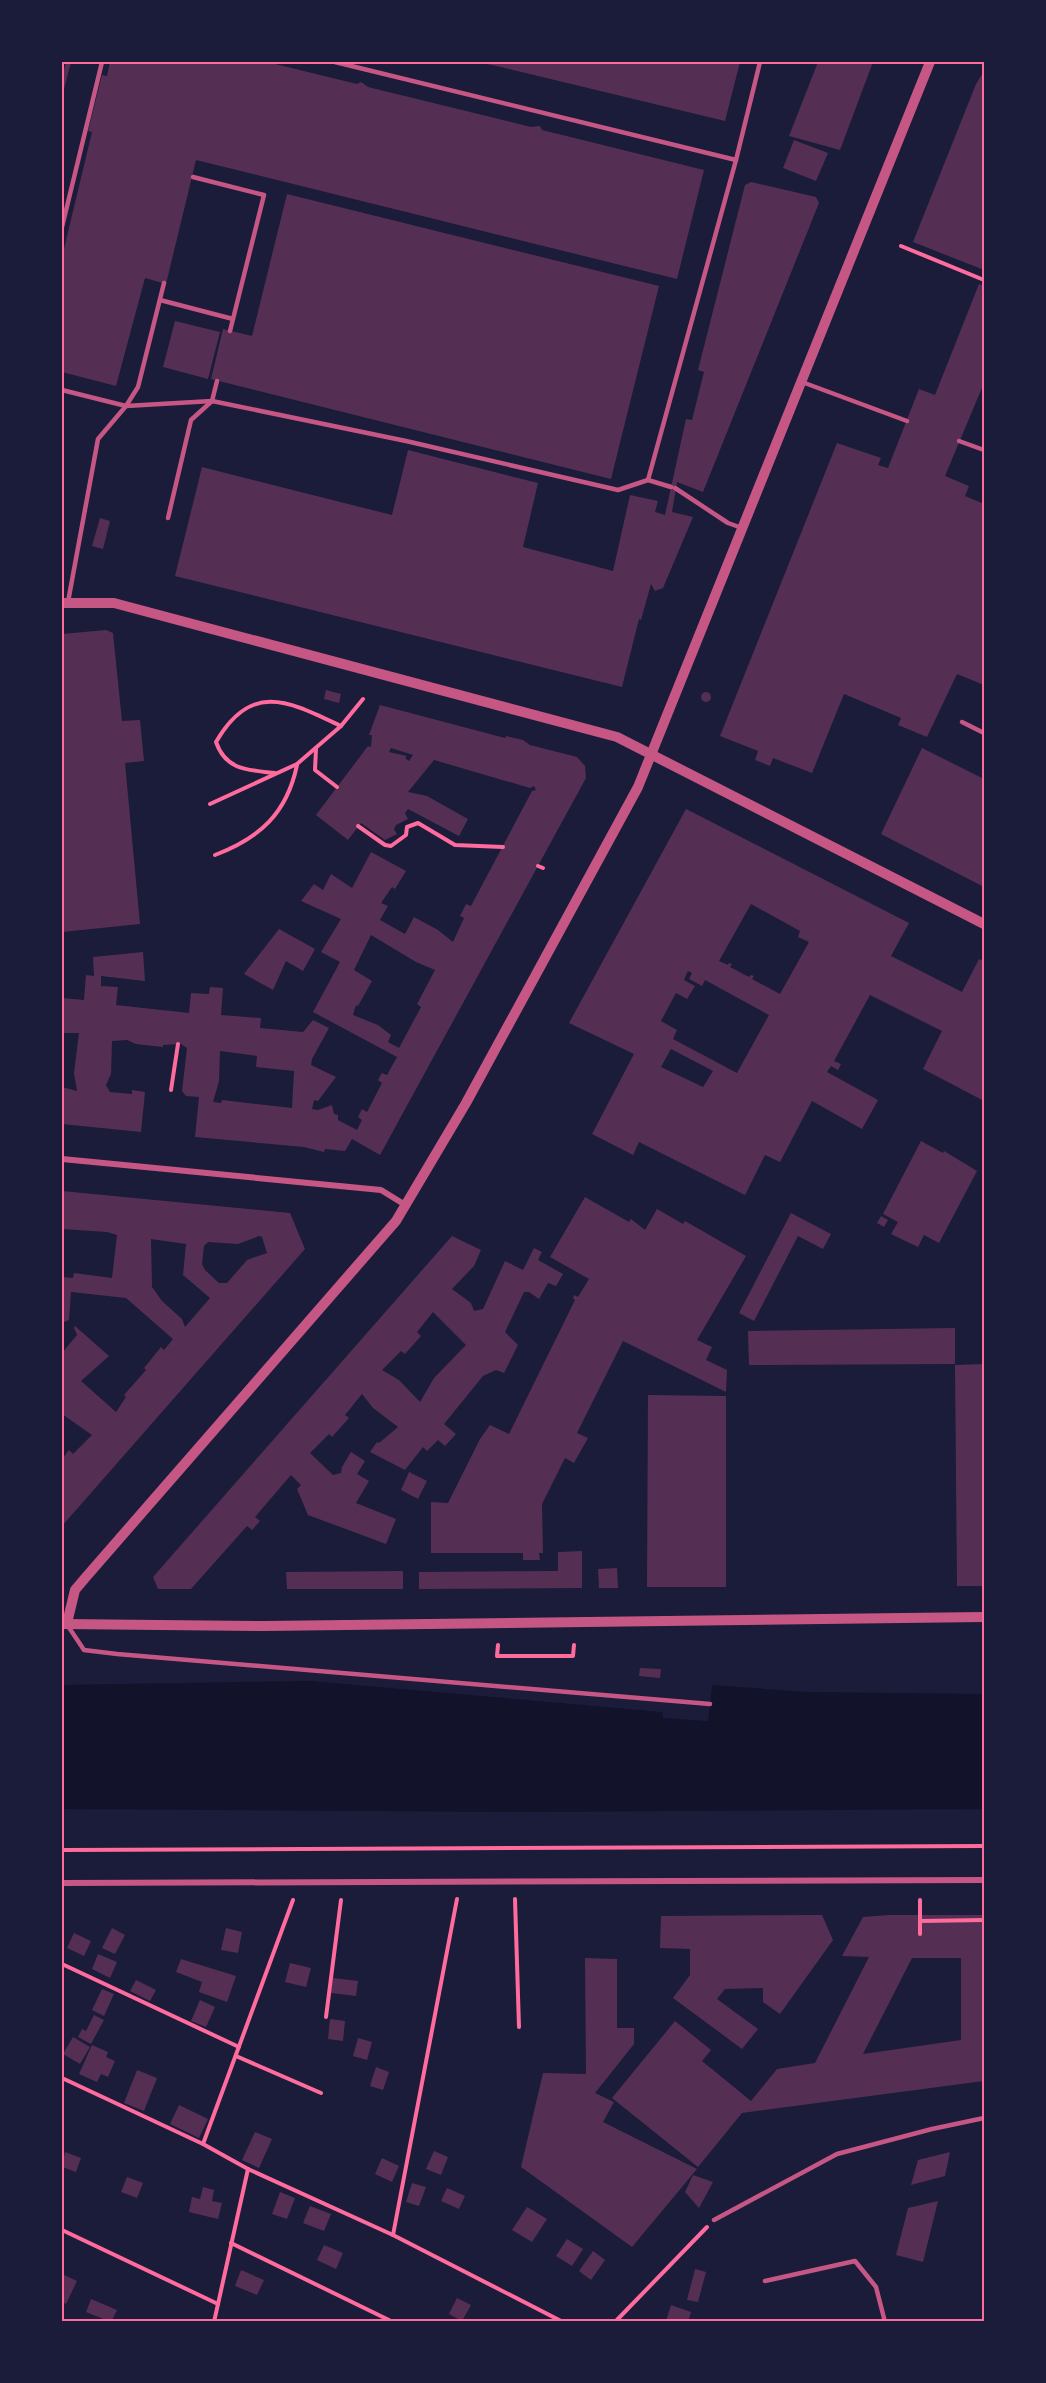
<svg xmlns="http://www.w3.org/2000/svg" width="1046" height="2383" viewBox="0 0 1046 2383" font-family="Lora,serif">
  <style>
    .water { fill: #12122b }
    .pier { fill: #1b1b3a }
    .building { fill: #542f53; fill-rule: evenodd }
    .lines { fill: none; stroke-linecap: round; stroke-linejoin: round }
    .path { stroke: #ff6b9d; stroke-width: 4 }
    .service { stroke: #c65784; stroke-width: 4.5 }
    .minor { stroke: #c65784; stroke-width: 6 }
    .tertiary { stroke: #c65784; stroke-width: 10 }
    .neatline { fill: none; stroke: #ff6b9d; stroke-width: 2 }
  </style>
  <rect width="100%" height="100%" fill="#1b1b3a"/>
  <path class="water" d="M310,1681L664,1712L663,1717L708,1721L712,1685L807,1692L984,1694V1809L529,1812L62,1809V1685Z"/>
  <path class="pier" d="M282,1678H310L664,1709L666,1715L706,1718L709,1685H712L708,1721L663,1718V1712Z"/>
  <g class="building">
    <path d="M66,62H71L62,97V78Z"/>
    <path d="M110,62H267L357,84L361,82L368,87L531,127L540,126L542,130L704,170L677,279L196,160L166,284L145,278L116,386L62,372V257L92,132L88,131L102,75L107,76Z"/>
    <path d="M487,62H740L725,121L501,67L487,64Z"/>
    <path d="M818,62H873L840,150L789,136Z"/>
    <path d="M984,71V270L913,242L976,84Z"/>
    <path d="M794,140L828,153L816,181L783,168Z"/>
    <path d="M751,182L816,197L819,203L703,492L677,482L672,512L693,517L663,588L655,591L651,584L641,620L639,619L622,687L175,576L202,467L392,515L408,450L538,483L523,547L613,571L630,495L658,501L655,512L665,515L686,419L692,420L704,372L698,370L745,185Z"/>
    <path d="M287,194L659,286L611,479L211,379L223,329L252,336Z"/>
    <path d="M979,284L984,286V383L945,476L969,486L965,496L984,504V685L957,674L927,737L898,725L901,718L844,694L812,773L773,758L770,766L755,760L758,751L720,736L837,443L881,458L878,465L888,468L919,389L935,395Z"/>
    <path d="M175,321L220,332L208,379L163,367Z"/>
    <path d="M100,518L110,521L103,549L92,546Z"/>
    <path d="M106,630L113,633L122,721L140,720L144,761L125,763L140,924L62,932V634Z"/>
    <path d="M326,690L341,694L339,703L324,699Z"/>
    <circle cx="706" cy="697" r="5"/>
    <path d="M380,705L505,738L506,736L523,740L530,745L577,757L585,766L586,778L380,1155L352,1139L345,1151L325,1149L324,1152L304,1147L195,1137L199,1097L186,1096L182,1091L187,1048L181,1044L163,1045V1047L136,1044L127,1040L112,1041L111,1074L106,1085L110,1092L132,1094V1090L145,1092L141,1132L62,1124V1087L77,1091L74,1073L79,1033H62V998L84,1000L86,975L94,976L93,957L143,952L145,981L101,976V986L118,987L116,1005L189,1013L191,993L209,994L210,987L223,988L221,1015L261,1018L260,1028L303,1032L313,1020L329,1028L312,1059L311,1065L336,1077L318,1101L314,1100L312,1109L318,1110L332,1105L334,1114L338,1115V1120L357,1130L362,1120L358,1117L362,1109L367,1112L382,1083L378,1080L380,1076L382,1073L387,1075L397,1057L313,1012L340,962L321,952L341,919L301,901L314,884L323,890L331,874L352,888L371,852L406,871L395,889L392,887L381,903L388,906L380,920L405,934L414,917L438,930L453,942L464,918L460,916L466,904L471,906L532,791L536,790L534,786L530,788L434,760L408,792L427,796L468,819L459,836L408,809L405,813L408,819L396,825L394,829L397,834L385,840L361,823L348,840L316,815L368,746L371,747L372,735H369ZM391,748L413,755L409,761L405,758L407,756L389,752ZM371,935L416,962L435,970L417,1004L421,1007L399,1048L388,1042L391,1035L378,1025L353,1015L356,1005L358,1006L372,981L354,970ZM220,1051L257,1056L256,1067L294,1071L292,1108L222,1100L221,1103L213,1102L219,1081Z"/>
    <path d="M922,748L984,779V887L881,834Z"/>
    <path d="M686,809L909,923L891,956L911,966L962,992L979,959L984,961V1101L923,1069L942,1031L870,995L834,1061L841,1064L838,1070L831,1066L827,1072L878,1100L862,1129L812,1101L780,1162L765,1155L745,1195L639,1142L633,1155L592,1134L634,1054L569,1023ZM751,904L800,931L798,937L809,942L780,994L752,979L754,976L751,975L749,977L730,967L732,964L729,963L728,965L719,961ZM688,971L692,973L689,979L702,986L705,980L769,1015L737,1073L673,1039L677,1030L661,1021L676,993L687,999L695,986L684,980ZM671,1049L713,1071L703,1087L661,1067Z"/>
    <path d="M279,929L315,949L303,971L286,961L273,990L244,974Z"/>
    <path d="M921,1141L943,1153L944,1151L977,1171L939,1243L924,1235L918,1247L891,1234L898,1222L883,1214Z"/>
    <path d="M62,1191L290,1213L305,1249L62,1526V1459L69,1450L73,1454L92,1435L62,1414V1353L77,1335L74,1328L75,1326L109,1356L81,1381L116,1412L126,1397L124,1395L146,1370L144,1368L161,1347L164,1350L173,1339L126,1298L71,1292L69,1320L62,1323V1277L73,1278L74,1273L112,1278L117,1235L107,1232L62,1229ZM259,1236L262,1237L267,1253L247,1260L227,1283H219L205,1270L202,1264L204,1246L208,1242L238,1244ZM151,1239L186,1244L183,1275L210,1298L185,1327L182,1319L162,1301L152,1287Z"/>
    <path d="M585,1197L629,1222L631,1219L645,1230L657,1209L683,1224L685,1221L746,1256L697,1340L712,1347L706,1360L727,1370L726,1392L623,1341L577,1433L588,1438L574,1463L565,1458L542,1504L543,1553H539L540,1560H523V1553H431V1502L448,1503L480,1439L490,1425L509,1434L575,1300L573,1298L574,1295L578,1297L589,1279L550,1257Z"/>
    <path d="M791,1213L831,1234L823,1249L798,1236L754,1321L739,1313Z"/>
    <path d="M881,1216L888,1220L884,1227L877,1223Z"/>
    <path d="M452,1236L481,1250L474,1266L452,1289L471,1303L474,1311L483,1309L505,1261L523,1270L534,1248L542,1252L538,1260L563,1274L556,1286L548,1283L539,1299L529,1292H524L505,1332L518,1345L504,1373L496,1370L483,1376L444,1424L456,1434L445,1446L438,1440L427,1451L423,1447L405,1470L370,1452L377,1442L379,1443L398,1427L373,1408L362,1394L345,1415L349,1418L332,1437L329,1434L310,1453L333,1475L341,1473L342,1467L351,1452L365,1461L357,1474L369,1481L356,1503L396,1519L386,1544L308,1515L297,1489L301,1485L291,1475L255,1517L260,1521L252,1530L247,1526L191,1589H158L153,1577ZM433,1312L466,1345L434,1378L420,1402L399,1380L382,1370L401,1351L405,1354L421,1336L417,1332Z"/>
    <path d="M955,1328V1364L749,1365L748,1331Z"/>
    <path d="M984,1364V1586H957L955,1365Z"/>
    <path d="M648,1395L726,1396V1587H647Z"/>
    <path d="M409,1472L427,1481L418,1499L401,1490Z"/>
    <path d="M582,1551V1588L419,1589V1572L558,1571V1552Z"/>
    <path d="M617,1568L618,1588H599L598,1569Z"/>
    <path d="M403,1571V1589H287L286,1572Z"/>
    <path d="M640,1668L661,1669L660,1678L639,1676Z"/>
    <path d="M822,1915L833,1940L780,2014L763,2002V1988L725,1989L717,1999L758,2029L742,2049L673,1998L690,1975V1949L660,1948L661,1916Z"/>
    <path d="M889,1915H984V2081L742,2113L698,2167L612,2098L675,2021L711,2050L702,2061L751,2101L777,2069L815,2063L869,1957L842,1956L863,1917ZM912,1958H961V2040L863,2054Z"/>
    <path d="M112,1928L125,1935L115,1954L102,1948Z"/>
    <path d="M226,1928L242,1932L238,1953L221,1950Z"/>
    <path d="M74,1933L91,1941L84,1956L67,1948Z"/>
    <path d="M98,1954L117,1962L110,1978L92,1969Z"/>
    <path d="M585,1958L617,1959V2028H634V2044L595,2093L614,2102L603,2122L697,2169L632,2247L521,2167L543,2073L586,2074Z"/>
    <path d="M181,1959L236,1976L227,2002L199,1992L202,1982L176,1972Z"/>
    <path d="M290,1963L311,1968L306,1987L285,1982Z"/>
    <path d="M333,1978L358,1981L356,1996L331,1993Z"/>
    <path d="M136,1980L156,1990L150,2001L130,1991Z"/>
    <path d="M102,1989L114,1994L104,2016L92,2010Z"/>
    <path d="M200,2000L215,2007L206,2027L191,2021Z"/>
    <path d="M94,2015L104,2020L91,2044L78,2037L82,2029L86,2031Z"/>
    <path d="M330,2019L345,2021L343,2041L328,2039Z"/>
    <path d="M73,2037L90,2047L80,2064L63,2054Z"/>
    <path d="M358,2038L372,2042L367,2060L353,2056Z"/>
    <path d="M92,2045L108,2052L106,2057L115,2061L108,2077L101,2074L97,2082L79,2074Z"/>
    <path d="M376,2067L389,2072L383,2090L370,2086Z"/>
    <path d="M137,2070L157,2078L144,2111L124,2103Z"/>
    <path d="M179,2105L208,2119L199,2138L170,2124Z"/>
    <path d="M255,2132L272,2139L259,2168L242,2160Z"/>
    <path d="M434,2151L448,2157L441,2175L426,2169Z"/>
    <path d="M65,2152L81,2158L76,2172L62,2167Z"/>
    <path d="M950,2152L945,2176L911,2185L918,2160Z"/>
    <path d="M382,2158L399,2166L392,2182L375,2174Z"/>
    <path d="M693,2175L713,2182L699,2208L685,2192Z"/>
    <path d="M127,2177L143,2183L137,2198L121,2192Z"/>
    <path d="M412,2183L426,2187L419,2206L406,2202Z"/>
    <path d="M203,2187L214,2190L212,2201L222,2203L218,2219L189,2212L192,2197L200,2199Z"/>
    <path d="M447,2188L465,2196L459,2209L441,2201Z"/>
    <path d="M280,2192L295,2198L287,2219L272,2214Z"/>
    <path d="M938,2201L923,2262L896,2255L908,2208Z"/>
    <path d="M310,2206L331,2214L324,2231L303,2223Z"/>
    <path d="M527,2207L547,2219L532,2242L512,2230Z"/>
    <path d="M567,2239L583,2249L572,2266L556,2256Z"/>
    <path d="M324,2245L343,2253L336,2269L317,2260Z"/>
    <path d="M593,2251L605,2260L591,2280L579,2271Z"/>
    <path d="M695,2269L706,2272L698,2302L687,2300Z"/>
    <path d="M241,2270L264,2280L257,2295L235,2286Z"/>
    <path d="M62,2274L77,2281L66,2304L62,2302Z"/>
    <path d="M457,2298L471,2305L462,2321L449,2314Z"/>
    <path d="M91,2299L117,2310L111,2322L86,2312Z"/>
    <path d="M671,2305L691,2312L688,2322L666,2321Z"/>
  </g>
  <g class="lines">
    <g class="path">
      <path d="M901,246L984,280"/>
      <path d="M316,749L315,770L337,787"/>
      <path d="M275,773C249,770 226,771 216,742C252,680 290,702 341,726"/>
      <path d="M210,804L297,764L341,726L363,699"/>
      <path d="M358,826L385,845L391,846L406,835L407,827L418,823L455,845L503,847"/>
      <path d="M215,855C260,838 287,813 297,765"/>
      <path d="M538,866L543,868"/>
      <path d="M171,1090L178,1044"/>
      <path d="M498,1645L497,1656H573L574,1645"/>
      <path d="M62,1850L984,1846"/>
      <path d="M515,1899L519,2027"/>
      <path d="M920,1900V1934"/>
      <path d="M920,1921L984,1920"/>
      <path d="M62,1964L239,2047"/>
      <path d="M326,2017L341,1900"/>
      <path d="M236,2056L321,2093"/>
      <path d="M62,2078L203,2144L248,2169L393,2235L563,2322"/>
      <path d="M203,2144L293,1900"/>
      <path d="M62,2230L218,2304"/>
      <path d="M393,2235L457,1899"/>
      <path d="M231,2243L393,2322"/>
      <path d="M214,2322L248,2169"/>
      <path d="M615,2322L707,2227"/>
    </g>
    <g class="service">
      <path d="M335,62L736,160"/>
      <path d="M193,177L264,195L230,331"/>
      <path d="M62,227L102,62"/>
      <path d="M160,300L233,319"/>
      <path d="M802,382L907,421"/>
      <path d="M62,390L126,406L212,401L406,441L618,490L648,480L671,487"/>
      <path d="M959,441L984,450"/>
      <path d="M648,480L736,160L760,62"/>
      <path d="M675,488L728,523L742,528"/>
      <path d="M168,518L191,420L212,401L217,381"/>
      <path d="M68,602L98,439L126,406L138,387L164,283"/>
      <path d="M962,722L984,733"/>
      <path d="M68,1626L84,1650L117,1654L710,1704"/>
      <path d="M714,2220L837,2154L932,2129L984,2118"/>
      <path d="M765,2281L855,2261L876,2287L885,2322"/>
    </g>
    <g class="minor">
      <path d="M62,1159L381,1190L407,1206"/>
      <path d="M62,1883L984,1880"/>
    </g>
    <g class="tertiary">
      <path d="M62,603H114L617,737L984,924"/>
      <path d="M67,1623L75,1590L86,1577L396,1221L466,1103L638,787L930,62"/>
      <path d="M62,1624L264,1626L984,1617"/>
    </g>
  </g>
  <rect width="1046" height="2383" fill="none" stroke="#1b1b3a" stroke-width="126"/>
  <rect x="63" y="63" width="920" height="2257" class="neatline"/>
</svg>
